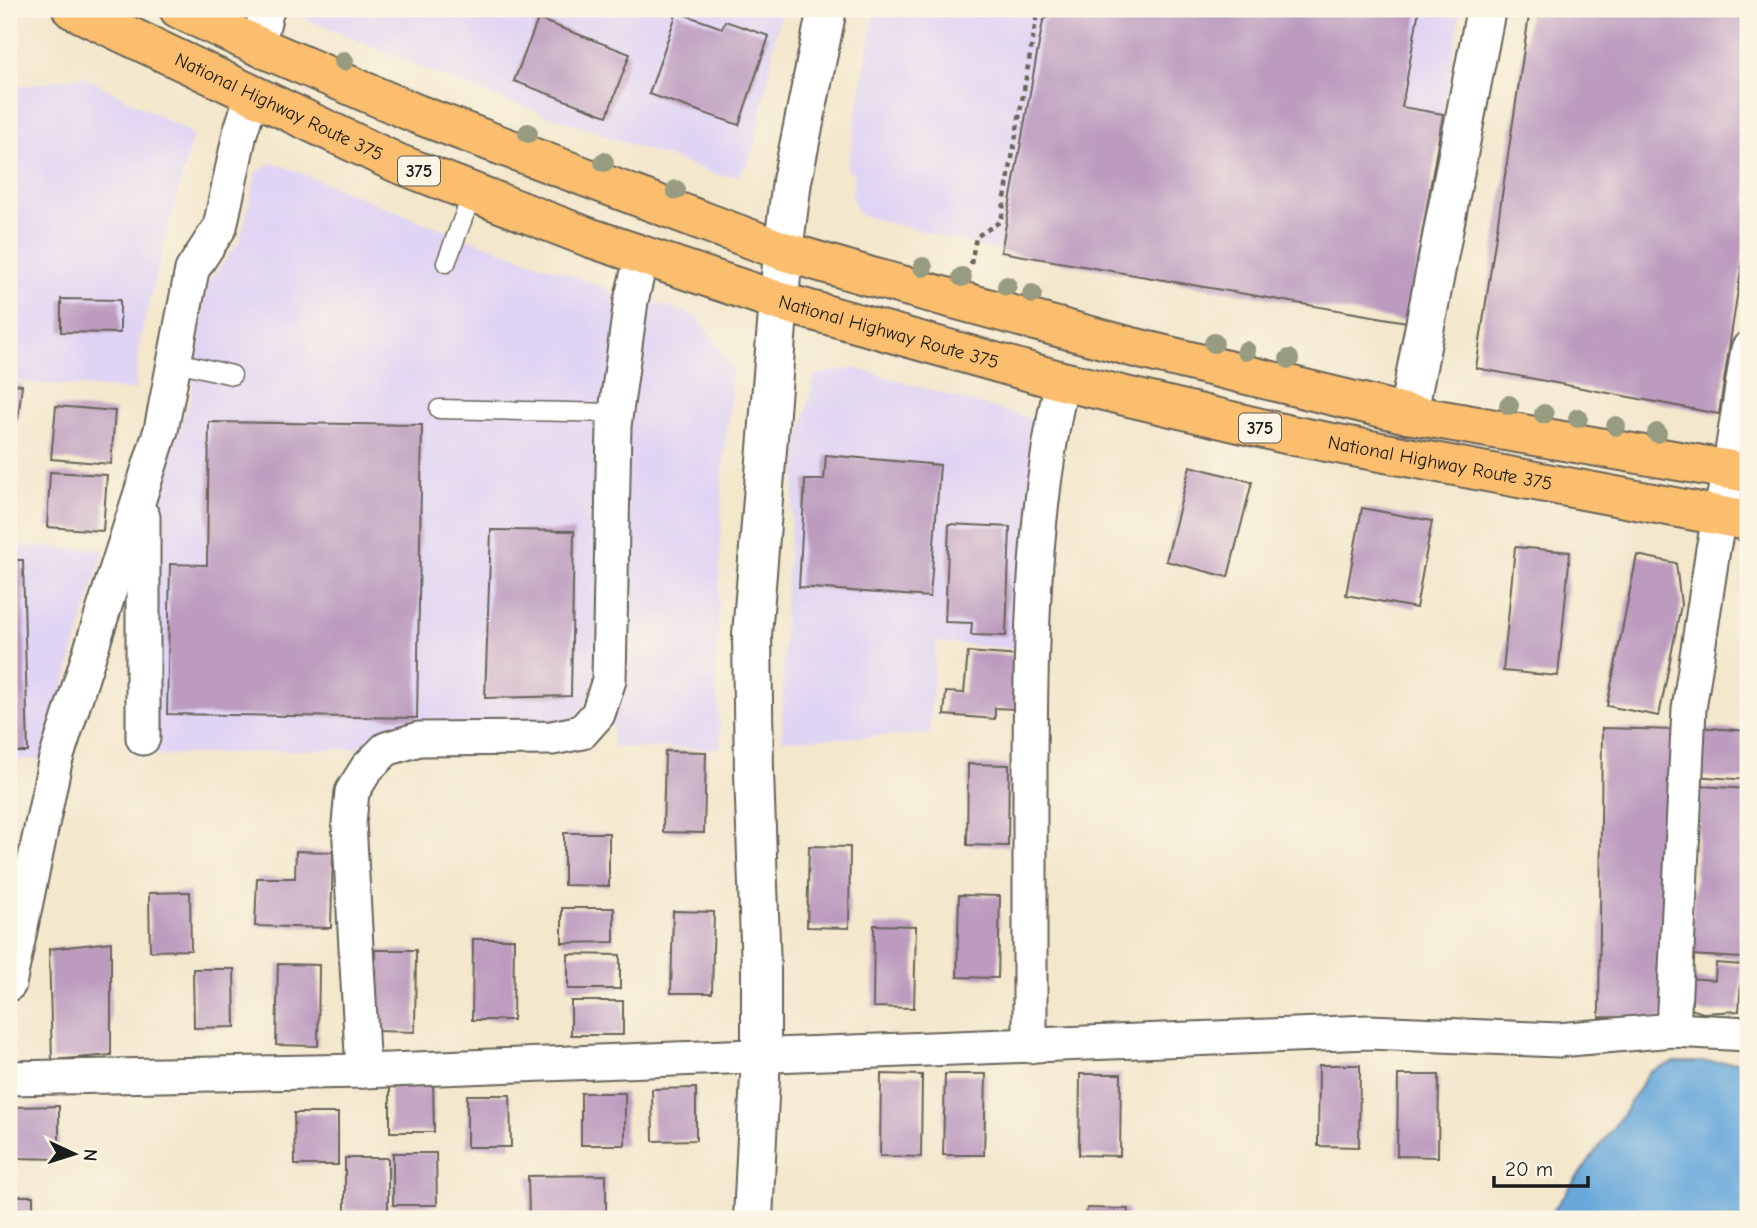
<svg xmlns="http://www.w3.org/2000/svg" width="1757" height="1228" viewBox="0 0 1757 1228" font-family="'Comic Neue',sans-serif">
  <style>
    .built { fill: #e0d4f4 }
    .water { fill: #68a8db; stroke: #42627c; stroke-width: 2 }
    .building { fill: #bc9bbf }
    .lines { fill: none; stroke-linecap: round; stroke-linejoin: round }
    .service-casing { stroke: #67635a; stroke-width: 21 }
    .minor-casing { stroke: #67635a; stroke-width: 37 }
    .tertiary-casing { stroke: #67635a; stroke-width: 42 }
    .trunk-casing { stroke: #67635a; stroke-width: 42 }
    .path { stroke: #67635a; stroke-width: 4.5; stroke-dasharray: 5 5; stroke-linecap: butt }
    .service { stroke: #fff; stroke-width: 18 }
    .minor { stroke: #fff; stroke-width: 33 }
    .tertiary { stroke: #fff; stroke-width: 38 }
    .trunk { stroke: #fabe6e; stroke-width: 38 }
    .tree { fill: #979b7f }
    .labels { text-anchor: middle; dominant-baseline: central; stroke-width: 7; stroke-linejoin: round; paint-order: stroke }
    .shield { fill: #fcf5e5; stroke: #5f5d58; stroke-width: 2 }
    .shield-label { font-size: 18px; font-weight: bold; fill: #1c1c1c }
    .street-label { font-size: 19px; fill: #1c1c1c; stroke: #fcf5e5 }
  </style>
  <rect width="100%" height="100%" fill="#fcf5e5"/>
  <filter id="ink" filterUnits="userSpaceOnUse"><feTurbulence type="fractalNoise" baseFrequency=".0143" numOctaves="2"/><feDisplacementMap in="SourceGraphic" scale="14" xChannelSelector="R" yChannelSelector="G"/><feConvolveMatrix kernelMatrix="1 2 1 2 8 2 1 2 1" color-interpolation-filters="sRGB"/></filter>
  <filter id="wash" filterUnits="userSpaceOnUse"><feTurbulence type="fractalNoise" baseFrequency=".00686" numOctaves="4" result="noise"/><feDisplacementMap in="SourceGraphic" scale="28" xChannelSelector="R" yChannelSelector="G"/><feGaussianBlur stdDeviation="1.57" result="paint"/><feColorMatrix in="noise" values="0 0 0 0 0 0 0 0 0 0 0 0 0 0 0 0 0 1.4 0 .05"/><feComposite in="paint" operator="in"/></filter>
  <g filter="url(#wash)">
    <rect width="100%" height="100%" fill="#f3e7cc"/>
    <g class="built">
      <path d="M304,9H781L756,141L746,165L738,175L722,176L475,90L302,17Z"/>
      <path d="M875,9H1461L1407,322L1001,252L860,215L852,201L854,173L847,171Z"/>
      <path d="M83,76L193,134L140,337L135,390L9,381V89Z"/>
      <path d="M273,162L415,219L609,289L618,299L595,677L584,706L564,726L364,748L134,756L135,538L191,398L207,283L240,241L256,173Z"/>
      <path d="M645,300L697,316L733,368L723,471L716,679L721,748H613L611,705L631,386Z"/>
      <path d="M855,368L1028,418L1040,434L1021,649L936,642L930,734L782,740L785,598L798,444L815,375Z"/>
      <path d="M9,545L104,550L42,759L9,760Z"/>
    </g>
    <path class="water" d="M1674,1062H1748V1219H1547L1625,1111L1649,1072Z"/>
    <g id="blocks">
      <g class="building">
        <path d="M1058,9H1419L1402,107L1443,114L1407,322L1001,252L1043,21Z"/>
        <path d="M1530,9H1748V225L1719,414L1476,368Z"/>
        <path d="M677,12L722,28L725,21L769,36L739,125L649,94Z"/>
        <path d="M538,19L630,54L607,116L514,81Z"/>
        <path d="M61,299L120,300V333L61,332Z"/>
        <path d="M9,383L22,385L18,419L9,418Z"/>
        <path d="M56,406L115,411L111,464L51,459Z"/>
        <path d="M209,422L422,425L417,718L167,714L170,564L207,565Z"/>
        <path d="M826,455L940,465L930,597L799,587L805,480H824Z"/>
        <path d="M1190,466L1252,482L1228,577L1166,561Z"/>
        <path d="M50,472L107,475L103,531L47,527Z"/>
        <path d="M1362,508L1432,521L1416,608L1346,595Z"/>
        <path d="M949,524L1010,527L1006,636L971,635L972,623L945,622Z"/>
        <path d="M491,530L574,531L571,696L485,698Z"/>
        <path d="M1515,547L1570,552L1558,676L1503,671Z"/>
        <path d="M1637,555L1676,563L1681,605L1659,716L1607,706Z"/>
        <path d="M9,560H23L28,752H9Z"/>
        <path d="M968,652L1019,656L1016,709L995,708V719L944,715L946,692L964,693Z"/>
        <path d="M1697,727L1748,731V780L1694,776Z"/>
        <path d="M1602,728L1677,730L1664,1019L1599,1017Z"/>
        <path d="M665,751L706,752L704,833L663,832Z"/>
        <path d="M968,764L1009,765L1008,846L967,845Z"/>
        <path d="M1701,786L1748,789V866L1742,958L1690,955Z"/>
        <path d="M564,833H609V886L564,885Z"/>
        <path d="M809,846L850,847L849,928L807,927Z"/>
        <path d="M296,851L333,852L331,928L255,926L257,878H295Z"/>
        <path d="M190,892L191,950L150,951L149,893Z"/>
        <path d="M959,895L1000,896L998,978L957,977Z"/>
        <path d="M562,908H614V942L562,943Z"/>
        <path d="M673,911L714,912L712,993H671Z"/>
        <path d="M874,925L916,926L914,1008L873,1007Z"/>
        <path d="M473,939H514L513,1020H472Z"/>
        <path d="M111,942V1055L52,1060L49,949Z"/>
        <path d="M375,950H416L415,1032L374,1031Z"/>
        <path d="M568,954L620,955V989H568Z"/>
        <path d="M1716,963L1742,965L1739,1011L1703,1013L1685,1007L1687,978L1715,980Z"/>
        <path d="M278,964L319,965L318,1046L276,1045Z"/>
        <path d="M193,969H234L235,1027L194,1028Z"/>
        <rect x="571" y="1001" width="52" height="34"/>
        <path d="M1319,1065H1360L1359,1147L1318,1146Z"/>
        <path d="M881,1074L922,1075L921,1157L880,1156Z"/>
        <path d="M945,1074H986L984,1155H943Z"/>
        <path d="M1080,1074H1121L1120,1156L1079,1155Z"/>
        <path d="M1398,1075H1439L1438,1157L1397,1156Z"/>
        <path d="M390,1080H433L434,1132H390Z"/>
        <path d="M696,1088V1140L653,1141L652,1089Z"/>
        <rect x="581" y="1093" width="44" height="52"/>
        <path d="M467,1095H510L511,1147H467Z"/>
        <path d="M59,1106V1159L15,1158V1107Z"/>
        <path d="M294,1113H338V1165H295Z"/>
        <path d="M393,1153H436L437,1205H393Z"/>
        <rect x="345" y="1158" width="43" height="52"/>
        <path d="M606,1175V1219H529L528,1176Z"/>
        <rect x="9" y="1196" width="24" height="23"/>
        <path d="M1087,1208L1128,1209L1127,1219H1086Z"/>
      </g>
    </g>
  </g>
  <g filter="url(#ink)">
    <use href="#blocks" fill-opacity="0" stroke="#67635a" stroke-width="2"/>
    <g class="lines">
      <defs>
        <g id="service">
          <path d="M446,263L473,192"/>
          <path d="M173,361L232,375"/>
          <path d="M439,409L616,413"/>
        </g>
        <g id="minor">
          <path d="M258,46L267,9"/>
          <path d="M143,517V738"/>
          <path d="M9,984L55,762L161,430L192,270L220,227L240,133L252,95"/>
          <path d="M1673,1030L1689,709L1713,549L1729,471L1748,349"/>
          <path d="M1030,1046C1030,959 1030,873 1030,786C1030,651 1032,513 1062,381"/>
          <path d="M363,1071L349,823L352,792L367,768L386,749L419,739L552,738L582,732L598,714L609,680L614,426L631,301L642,255"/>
          <path d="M9,1078L363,1071L1369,1032L1558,1040L1673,1030L1748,1034"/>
        </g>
        <g id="tertiary">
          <path d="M1408,414L1486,9"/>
          <path d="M753,1219L761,1056V970L754,772L752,635L783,251L792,181L827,9"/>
        </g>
        <g id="trunk">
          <path id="s1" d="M72,9L397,163L588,237L778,301L1062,381L1290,435L1748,521"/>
          <path d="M179,9L258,46L417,114L783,251L868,276L1132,347L1408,414L1748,473"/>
        </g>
      </defs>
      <use href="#service" class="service-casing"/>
      <use href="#minor" class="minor-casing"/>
      <use href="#tertiary" class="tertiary-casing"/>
      <use href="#trunk" class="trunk-casing"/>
      <path class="path" d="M971,264L976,237L1001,221L1038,9"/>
      <use href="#service" class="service"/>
      <use href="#minor" class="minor"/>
      <use href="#tertiary" class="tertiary"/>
      <use href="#trunk" class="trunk"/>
    </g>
    <g class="tree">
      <circle cx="344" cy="61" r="10"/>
      <circle cx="528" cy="133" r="10"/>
      <circle cx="604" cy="162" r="10"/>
      <circle cx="676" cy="190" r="10"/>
      <circle cx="923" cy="267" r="10"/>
      <circle cx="962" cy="277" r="10"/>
      <circle cx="1007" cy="286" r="10"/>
      <circle cx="1032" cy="294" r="10"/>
      <circle cx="1214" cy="343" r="10"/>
      <circle cx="1246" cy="351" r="10"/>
      <circle cx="1289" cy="359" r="10"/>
      <circle cx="1509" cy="405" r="10"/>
      <circle cx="1544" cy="414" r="10"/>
      <circle cx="1578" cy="418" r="10"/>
      <circle cx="1616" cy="426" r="10"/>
      <circle cx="1657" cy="433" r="10"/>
    </g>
  </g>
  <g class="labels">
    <g class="shield">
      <rect x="398" y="156.5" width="42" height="29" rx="5"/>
      <rect x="1239" y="413.5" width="42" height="29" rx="5"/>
    </g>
    <g class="shield-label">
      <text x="419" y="171">375</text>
      <text x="1260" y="428">375</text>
    </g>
    <g class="street-label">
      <text stroke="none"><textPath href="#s1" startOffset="229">National Highway Route 375</textPath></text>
      <text stroke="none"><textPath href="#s1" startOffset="880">National Highway Route 375</textPath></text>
      <text stroke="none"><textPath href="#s1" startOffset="1447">National Highway Route 375</textPath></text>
    </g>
  </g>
  <rect width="1757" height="1228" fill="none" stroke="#fcf5e5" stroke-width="35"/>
  <g transform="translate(74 1154) rotate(94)" stroke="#fcf5e5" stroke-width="5" paint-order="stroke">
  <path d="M0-5L12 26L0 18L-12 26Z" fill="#1c1c1c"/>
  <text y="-10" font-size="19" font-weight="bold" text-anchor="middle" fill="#1c1c1c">N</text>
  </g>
  <path d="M1494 1176v10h94v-10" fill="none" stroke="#1c1c1c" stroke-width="3.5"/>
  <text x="1505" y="1176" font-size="21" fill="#1c1c1c" stroke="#fcf5e5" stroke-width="5" paint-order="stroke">20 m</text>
</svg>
